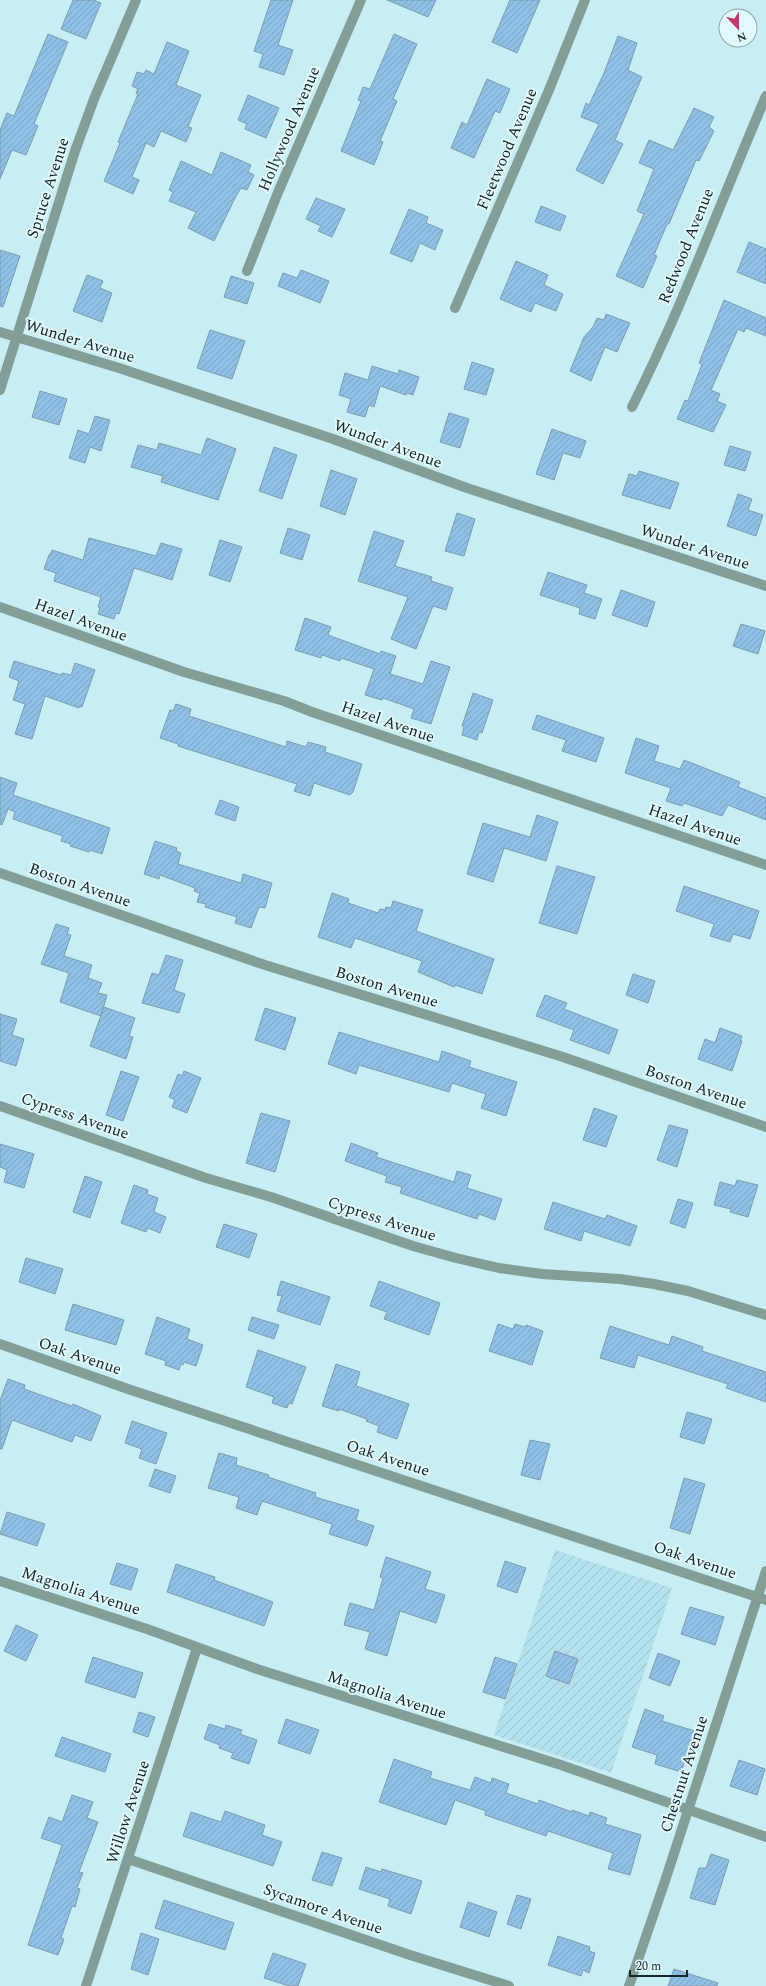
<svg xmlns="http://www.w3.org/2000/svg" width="766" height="1986" viewBox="0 0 766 1986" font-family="Spectral,serif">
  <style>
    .industrial { fill: url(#industrial-furrows) }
    .building { fill: url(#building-hatch); stroke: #809bae }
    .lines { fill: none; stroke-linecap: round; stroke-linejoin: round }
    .minor { stroke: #829e97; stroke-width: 10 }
    .labels { text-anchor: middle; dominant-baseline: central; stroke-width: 4; stroke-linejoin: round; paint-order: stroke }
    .street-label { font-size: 16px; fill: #162527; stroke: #e1f8fc }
  </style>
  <defs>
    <pattern id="industrial-furrows" width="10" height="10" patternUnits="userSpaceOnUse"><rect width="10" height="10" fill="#b2e1eb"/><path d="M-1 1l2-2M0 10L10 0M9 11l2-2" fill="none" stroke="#98c1ca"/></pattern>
    <pattern id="building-hatch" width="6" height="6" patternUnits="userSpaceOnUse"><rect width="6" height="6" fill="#8fc0e5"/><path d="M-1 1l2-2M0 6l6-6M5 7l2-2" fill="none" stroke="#7ba5c4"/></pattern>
  </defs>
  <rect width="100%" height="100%" fill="#c7eef5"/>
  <path class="industrial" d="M555,1550L672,1588L611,1773L494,1735Z"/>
  <g class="building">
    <path d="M73,0H93L101,3L86,39L61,29Z"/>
    <path d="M271,0H293L278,45L293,50L284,75L259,67L263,54L254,51Z"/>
    <path d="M387,0H436L428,17Z"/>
    <path d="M510,0H540L517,53L492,42Z"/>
    <path d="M48,34L68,42L34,124L38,126L26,155L12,150L0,179V130L7,113L14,116Z"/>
    <path d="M394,34L417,44L393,99L397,101L380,141L383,142L374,165L341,151L361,101L358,100L363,87L370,89Z"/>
    <path d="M618,36L637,43L628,70L642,77L615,140L623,144L603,184L576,170L599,124L581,117L586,103L589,105L604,73Z"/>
    <path d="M167,42L189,51L176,85L201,95L188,127L192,128L186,142L161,131L154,147L146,143L132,177L139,180L133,194L104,181L120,143L118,142L138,94L136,93L138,89L132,86L137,72L144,74L146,70L154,74Z"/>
    <path d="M487,79L510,89L500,113L495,111L474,158L451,148L462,122L467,125Z"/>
    <path d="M248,95L279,108L266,138L245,129L247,124L238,120Z"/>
    <path d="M694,108L714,117L709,127L714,131L699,161L696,160L669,224H667L654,255L657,256L643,288L616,276L644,214L637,211L654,169L639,163L649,140L673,150Z"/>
    <path d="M221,152L251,165L248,172L254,175L247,190L241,188L236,196L214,241L188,228L196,212L169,201L173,192L169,190L181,161L212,175Z"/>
    <path d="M316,198L345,209L332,237L318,231L321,226L306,219Z"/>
    <path d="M541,206L566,216L560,231L535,222Z"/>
    <path d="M409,209L428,217L426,223L443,230L435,250L420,243L412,262L390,253Z"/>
    <path d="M749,242L766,249V284L737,272Z"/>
    <path d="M0,250L20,256L3,307L0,306Z"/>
    <path d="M516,261L548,275L544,285L563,294L556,311L535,303L531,312L500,299Z"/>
    <path d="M301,270L329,281L320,303L278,286L283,273L297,278Z"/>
    <path d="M87,275L103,281L100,288L112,293L102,322L73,311Z"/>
    <path d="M231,276L254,283L247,304L224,297Z"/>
    <path d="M724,300L766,318V336L746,328L744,332L738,329L711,390L720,394L717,401L726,405L713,432L677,419L685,400L688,401L702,364L699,363Z"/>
    <path d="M606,314L630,323L617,352L605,347L591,381L570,371L584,337L593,327L597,318L604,320Z"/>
    <path d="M210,330L245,341L232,379L197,368Z"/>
    <path d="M472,362L494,369L486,395L464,389Z"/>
    <path d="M372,366L398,374L399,370L419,377L413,395L407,393L406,395L380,386L374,407L369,405L365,417L347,412L351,399L339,395L345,373L368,380Z"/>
    <path d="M40,391L67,399L59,425L32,417Z"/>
    <path d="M449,413L469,419L460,448L440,442Z"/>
    <path d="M95,416L110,420L101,451L90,447L85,463L69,458L78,430L89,434Z"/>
    <path d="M552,429L586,441L580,458L563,453L554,480L536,474Z"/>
    <path d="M207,438L236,449L218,500L161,482L163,476L131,467L138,445L157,450L159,443L201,455Z"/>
    <path d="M730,446L751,452L745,471L724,465Z"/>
    <path d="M274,447L297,455L282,499L259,491Z"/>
    <path d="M331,470L357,479L345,515L320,506Z"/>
    <path d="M639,471L679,483L670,509L622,495L629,474L637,476Z"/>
    <path d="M738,494L752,499L748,510L763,515L756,536L727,526Z"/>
    <path d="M457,513L475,519L464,556L445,551Z"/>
    <path d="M288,528L310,535L302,560L280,553Z"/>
    <path d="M374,531L404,541L395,566L432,577L431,581L453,588L446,610L433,606L416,649L391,639L408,597L358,581Z"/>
    <path d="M89,538L156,556L161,543L182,549L172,580L134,568L119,614L116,613L114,619L98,614L100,608L98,607L101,597L54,581L56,573L44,569L49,555H50L52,550L83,560Z"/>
    <path d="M220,540L242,547L230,582L209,575Z"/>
    <path d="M548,572L587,585L584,593L602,599L595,619L579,614L580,608L540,595Z"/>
    <path d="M621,590L655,602L647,627L612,615Z"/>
    <path d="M305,618L331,627L328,635L380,654L381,651L396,656L390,674L423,684L431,661L450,667L431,724L411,718L414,709L383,698L382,700L365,695L374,669L341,658L340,661L322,655L321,658L295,650Z"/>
    <path d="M741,624L765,631L758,654L733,646Z"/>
    <path d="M14,661L61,675L62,673L71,675L75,663L95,670L82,707L79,706V708L45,696L32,739L15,734L25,704L13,700L19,681L9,677Z"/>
    <path d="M473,693L493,700L482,733L479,732L477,740L462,735L464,727L462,726Z"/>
    <path d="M176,704L191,709L189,716L286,747L287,741L306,747L308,742L326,747L325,752L362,764L353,792L350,795L314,783L310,796L294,791L297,784L178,746V744L160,738L170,710L173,711Z"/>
    <path d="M537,715L604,738L596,762L562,751L566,740L532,729Z"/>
    <path d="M636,738L659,746L654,761L680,769L684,760L740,782L738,787L766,798V820L728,805L722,816L684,803L682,806L666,801L671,788L625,773Z"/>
    <path d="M0,777L17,783L13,795L110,828L102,854L90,850L89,852L70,846L71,844L61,841L63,836L13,819L15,812L8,809L2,825L0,824Z"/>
    <path d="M220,800L239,807L235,821L215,814Z"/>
    <path d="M537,815L558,822L546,861L504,848L493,882L467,874L483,823L530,837Z"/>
    <path d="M155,841L177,848L176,851L181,853L178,864L241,883L243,874L272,883L265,908L259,907L251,928L235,923L237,917L205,907L206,904L197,902L200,893L194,891L195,888L160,875L159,879L144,874Z"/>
    <path d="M557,866L595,877L577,934L539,923Z"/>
    <path d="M684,886L759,911L750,939L733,934L730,942L710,936L714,924L676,911Z"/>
    <path d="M332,893L349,899L348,903L378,913L380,909L385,910L386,907L391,908L393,901L423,910L416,931L494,959L482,994L455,985L454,987L418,972L422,961L355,938L351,948L318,937Z"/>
    <path d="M56,924L69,928L67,934L71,935L64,956L92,965L88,978L102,983L98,993L107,995L101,1016L60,1002L69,973L41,964Z"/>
    <path d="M166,955L183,960L174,990L185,994L179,1013L142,1003L152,973L159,975Z"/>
    <path d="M633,974L655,981L648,1003L626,995Z"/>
    <path d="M545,995L567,1003L564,1009L618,1030L609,1054L570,1040L574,1030L536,1016Z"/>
    <path d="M104,1007L135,1018L129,1036L133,1037L126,1059L90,1046Z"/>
    <path d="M265,1008L296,1018L285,1050L255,1040Z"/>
    <path d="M0,1014L17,1019L12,1035L24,1039L16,1066L0,1061Z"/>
    <path d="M720,1028L742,1036L740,1041H742L732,1071L698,1059L705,1039L715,1043Z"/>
    <path d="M339,1032L439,1062L442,1051L471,1061L469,1067L517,1082L506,1116L481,1108L486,1094L452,1083L449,1092L359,1065L356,1074L328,1064Z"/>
    <path d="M121,1071L139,1077L123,1121L106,1115Z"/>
    <path d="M184,1071L201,1078L187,1113L172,1107L175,1100L169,1097L178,1074L182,1076Z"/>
    <path d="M594,1108L617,1116L606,1147L583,1140Z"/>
    <path d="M261,1113L290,1121L275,1172L246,1163Z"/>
    <path d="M669,1125L688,1130L677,1167L657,1160Z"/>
    <path d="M351,1143L378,1153L376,1157L454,1182L457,1171L471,1175L467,1188L502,1199L495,1220L479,1214L477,1219L400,1193L402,1187L385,1182L387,1176L345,1161Z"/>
    <path d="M0,1144L34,1154L24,1188L4,1182L7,1170L0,1167Z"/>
    <path d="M85,1176L102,1182L90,1218L73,1212Z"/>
    <path d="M737,1180L758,1185L748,1217L730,1212L731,1209L714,1205L720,1182L735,1186Z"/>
    <path d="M134,1185L148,1190L147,1194L158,1198L154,1212L166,1217L160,1233L148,1228L146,1232L121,1223Z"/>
    <path d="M678,1199L693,1203L685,1228L670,1223Z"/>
    <path d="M553,1202L605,1219L607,1215L637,1226L630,1246L584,1231L581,1241L544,1229Z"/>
    <path d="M224,1224L257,1234L249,1258L216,1247Z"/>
    <path d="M26,1258L63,1269L55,1294L19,1282Z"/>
    <path d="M281,1281L330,1297L320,1325L277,1311L282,1296L277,1295Z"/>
    <path d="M379,1281L440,1303L429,1335L384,1319L387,1312L370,1306Z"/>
    <path d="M73,1304L124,1320L116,1345L65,1330Z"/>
    <path d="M157,1317L190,1329L187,1339L203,1345L196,1366L184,1362L183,1365L181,1364L179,1370L165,1365L166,1361L145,1354Z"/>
    <path d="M252,1317L279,1325L274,1339L248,1330Z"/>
    <path d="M498,1324L513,1329L515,1324L525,1327L526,1325L543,1331L532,1365L489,1351Z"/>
    <path d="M610,1326L669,1345L672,1336L703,1347L702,1351L766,1372V1402L726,1388L728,1384L638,1355L634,1368L600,1358Z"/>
    <path d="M258,1350L306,1367L292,1404L289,1403L287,1408L272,1403L274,1397L246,1387Z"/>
    <path d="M336,1364L360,1372L356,1386L409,1404L397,1439L377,1432L379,1426L366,1421L367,1419L339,1409V1411L322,1406Z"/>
    <path d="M8,1379L25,1385L24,1389L72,1406L73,1404L101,1416L91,1441L75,1435L72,1442L12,1420L2,1449H0V1400Z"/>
    <path d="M687,1412L712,1419L704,1444L680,1437Z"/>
    <path d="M132,1421L167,1433L156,1464L139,1458L142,1449L125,1443Z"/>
    <path d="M530,1440L550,1444L540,1480L521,1475Z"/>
    <path d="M219,1453L237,1458L236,1465L269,1475L268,1477L316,1493L315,1497L359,1510L356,1520L374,1526L367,1546L329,1534L332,1524L262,1501L257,1515L236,1508L239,1497L208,1488Z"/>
    <path d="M155,1469L176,1476L170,1493L149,1486Z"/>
    <path d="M684,1478L705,1484L690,1534L670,1528Z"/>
    <path d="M7,1512L45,1524L37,1546L0,1534Z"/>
    <path d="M386,1557L431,1572L425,1589L445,1595L436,1623L400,1611L387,1656L365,1649L370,1632L344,1625L350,1603L374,1610L383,1578L380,1577Z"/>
    <path d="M505,1561L526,1568L517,1593L497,1586Z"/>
    <path d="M117,1563L138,1569L131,1590L110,1584Z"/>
    <path d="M176,1564L215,1577L214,1580L273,1602L264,1626L167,1592Z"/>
    <path d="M690,1607L724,1617L715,1645L681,1634Z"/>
    <path d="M16,1625L38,1635L26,1661L4,1651Z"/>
    <path d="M555,1651L578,1659L569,1684L546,1676Z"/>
    <path d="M658,1653L680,1661L670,1686L649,1678Z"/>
    <path d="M93,1657L143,1673L135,1698L85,1682Z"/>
    <path d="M495,1657L517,1664L505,1699L483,1692Z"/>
    <path d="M645,1709L664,1716L662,1721L695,1731L681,1772L655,1764L657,1755L632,1747Z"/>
    <path d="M139,1712L155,1717L148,1737L133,1732Z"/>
    <path d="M286,1719L319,1730L310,1754L278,1743Z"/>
    <path d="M209,1724L225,1729L226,1725L242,1730L240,1734L257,1740L249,1764L231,1758L233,1753L219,1748L220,1745L204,1739Z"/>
    <path d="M62,1737L111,1754L105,1772L55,1756Z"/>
    <path d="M394,1759L432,1772L430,1778L470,1790L475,1777L491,1783L492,1778L509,1784L506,1793L538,1804L539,1800L572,1812V1810L589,1816L590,1812L607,1818L605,1824L641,1835L630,1875L608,1869L613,1853L548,1831L546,1836L485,1815L486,1811L455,1800L446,1825L379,1802Z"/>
    <path d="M739,1760L765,1769L757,1795L730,1786Z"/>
    <path d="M72,1795L93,1802L87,1818L98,1822L79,1872L83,1873L77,1888L80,1889L75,1907L72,1906L61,1938L64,1939L58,1955L28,1945L62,1845L41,1838L49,1817L62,1822Z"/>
    <path d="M225,1811L265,1825L262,1835L282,1842L273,1866L183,1836L191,1812L221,1822Z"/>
    <path d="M322,1852L342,1858L332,1886L312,1880Z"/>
    <path d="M711,1854L729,1860L715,1905L690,1898L699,1868H706Z"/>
    <path d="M366,1867L381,1872L382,1869L422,1881L411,1914L388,1906L390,1899L359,1889Z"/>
    <path d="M517,1895L531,1899L521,1929L507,1924Z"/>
    <path d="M164,1900L234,1923L225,1950L155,1928Z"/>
    <path d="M468,1902L497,1912L489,1937L460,1927Z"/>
    <path d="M141,1933L159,1939L148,1975L131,1969Z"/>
    <path d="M558,1936L590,1947L589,1951L595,1953L589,1973L583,1970L581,1976L548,1965Z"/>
    <path d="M273,1953L306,1964L298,1986H289L264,1978Z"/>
    <path d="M674,1969L718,1983L717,1986H668Z"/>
  </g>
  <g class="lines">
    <g class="minor">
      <path d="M247,271L279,190L361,0"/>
      <path d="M455,308L549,90L585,0"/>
      <path d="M0,332L119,368L333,439L467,488L766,586"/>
      <path d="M0,390L75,151L94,99L136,0"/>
      <path d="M632,407C683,306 721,200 766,96"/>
      <path d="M0,607L184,672L284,701L312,712L766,865"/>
      <path d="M0,873L265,965L563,1057L766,1127"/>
      <path d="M0,1106L206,1178L271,1197L413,1246L456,1258L499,1268L542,1274L620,1279L654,1284L688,1291L766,1315"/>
      <path d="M0,1344L128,1389L766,1600"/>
      <path d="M0,1581L147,1629L257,1669L561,1765L766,1837"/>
      <path d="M128,1859L410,1955L509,1986"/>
      <path d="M86,1986L197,1648"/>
      <path d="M629,1986L665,1881L766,1571"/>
    </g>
  </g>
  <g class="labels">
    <g class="street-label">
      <text transform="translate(289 129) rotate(-67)">Hollywood Avenue</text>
      <text transform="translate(507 149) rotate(-67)">Fleetwood Avenue</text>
      <text transform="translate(48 188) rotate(-72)">Spruce Avenue</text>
      <text transform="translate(686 246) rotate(-68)">Redwood Avenue</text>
      <text transform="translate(80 341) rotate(17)">Wunder Avenue</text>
      <text transform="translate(388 444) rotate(20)">Wunder Avenue</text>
      <text transform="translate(695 547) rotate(18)">Wunder Avenue</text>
      <text transform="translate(81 620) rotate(20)">Hazel Avenue</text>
      <text transform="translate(388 722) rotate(19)">Hazel Avenue</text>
      <text transform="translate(695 825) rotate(19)">Hazel Avenue</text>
      <text transform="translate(80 885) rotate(19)">Boston Avenue</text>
      <text transform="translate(387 987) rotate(17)">Boston Avenue</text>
      <text transform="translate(696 1087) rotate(19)">Boston Avenue</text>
      <text transform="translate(75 1116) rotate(19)">Cypress Avenue</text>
      <text transform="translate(382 1219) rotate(18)">Cypress Avenue</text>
      <text transform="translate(80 1356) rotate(19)">Oak Avenue</text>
      <text transform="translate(388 1458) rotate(18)">Oak Avenue</text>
      <text transform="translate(695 1560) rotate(19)">Oak Avenue</text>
      <text transform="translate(81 1591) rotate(18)">Magnolia Avenue</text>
      <text transform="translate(387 1695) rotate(18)">Magnolia Avenue</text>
      <text transform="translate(684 1774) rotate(-72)">Chestnut Avenue</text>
      <text transform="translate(128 1812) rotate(-72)">Willow Avenue</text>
      <text transform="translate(323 1909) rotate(19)">Sycamore Avenue</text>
    </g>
  </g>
  <g transform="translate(738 28) rotate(158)"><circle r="19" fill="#e1f8fc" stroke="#90a4a7"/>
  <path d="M0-3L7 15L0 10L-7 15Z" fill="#c43768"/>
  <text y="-6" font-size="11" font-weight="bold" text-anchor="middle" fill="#162527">N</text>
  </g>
  <path d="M630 1970v6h57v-6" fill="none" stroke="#162527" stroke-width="2"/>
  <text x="636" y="1970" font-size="12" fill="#162527" stroke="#e1f8fc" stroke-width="3" paint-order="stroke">20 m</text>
</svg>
